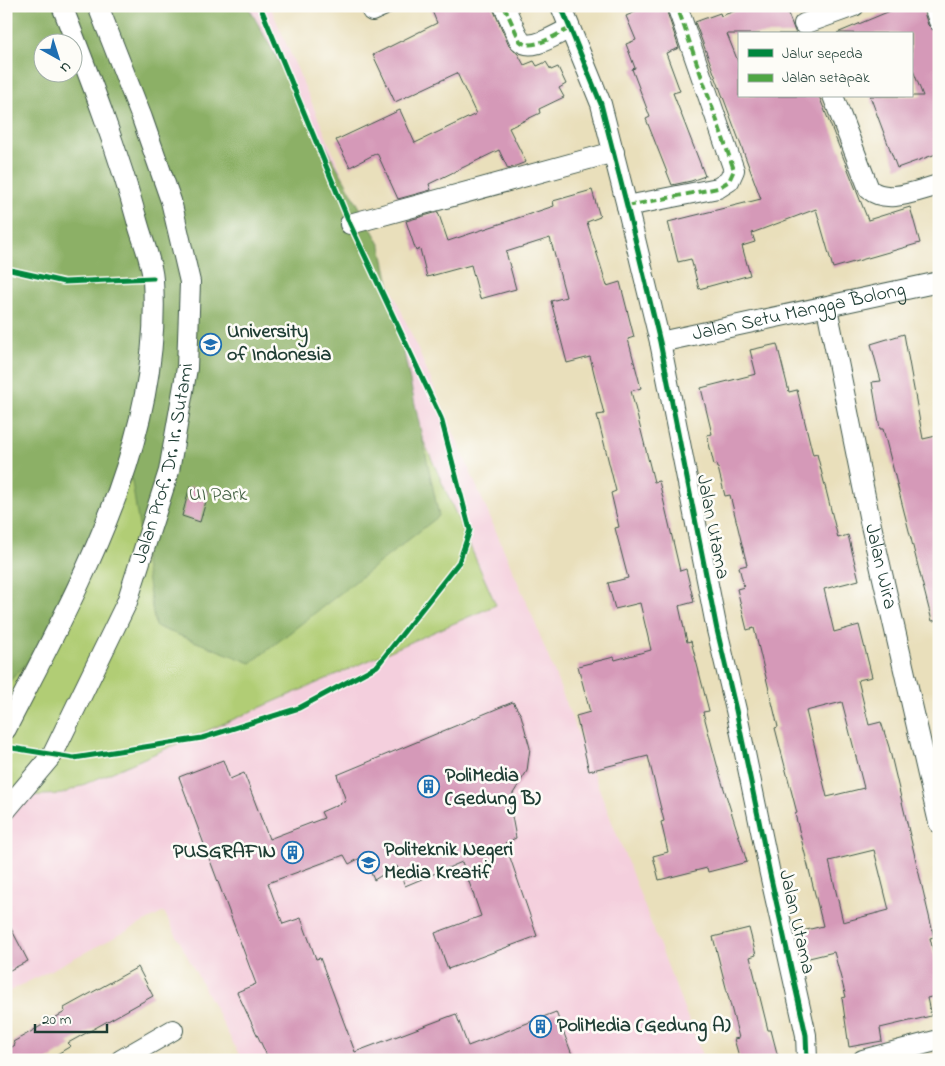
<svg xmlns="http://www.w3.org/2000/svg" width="945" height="1066" viewBox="0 0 945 1066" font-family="'Indie Flower',sans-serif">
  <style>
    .built { fill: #f4cfdd; fill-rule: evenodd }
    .green { fill: #b1cd74; stroke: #688554; fill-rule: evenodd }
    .forest { fill: #8cb066; stroke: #56764d; fill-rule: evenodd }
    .building { fill: #d599b8; fill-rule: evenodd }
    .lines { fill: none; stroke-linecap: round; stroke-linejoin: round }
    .street-casing { stroke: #3d5548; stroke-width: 22 }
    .street { stroke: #fff; stroke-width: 20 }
    .quiet { stroke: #4fa644; stroke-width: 4; stroke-dasharray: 8 4; stroke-linecap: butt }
    .cycleway-casing { stroke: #fdfcf7; stroke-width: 8 }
    .cycleway { stroke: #00873e; stroke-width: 5 }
    .labels { text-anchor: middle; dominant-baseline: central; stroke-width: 5; stroke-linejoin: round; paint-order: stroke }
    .street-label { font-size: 20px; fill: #1f3d34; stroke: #fdfcf7 }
    .poi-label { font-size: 20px; font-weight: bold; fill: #1f3d34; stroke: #fdfcf7; text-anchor: start }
    .park-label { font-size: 20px; fill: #446144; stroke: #fdfcf7 }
  </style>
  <rect width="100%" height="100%" fill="#fdfcf7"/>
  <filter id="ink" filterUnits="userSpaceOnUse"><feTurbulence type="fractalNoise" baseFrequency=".02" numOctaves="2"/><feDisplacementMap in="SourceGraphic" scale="10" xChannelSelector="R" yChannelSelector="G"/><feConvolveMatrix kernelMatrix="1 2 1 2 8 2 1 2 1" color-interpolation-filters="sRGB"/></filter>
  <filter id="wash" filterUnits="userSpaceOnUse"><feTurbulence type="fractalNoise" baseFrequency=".0096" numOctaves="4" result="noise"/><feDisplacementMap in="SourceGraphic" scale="20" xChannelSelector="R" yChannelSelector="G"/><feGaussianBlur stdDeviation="1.12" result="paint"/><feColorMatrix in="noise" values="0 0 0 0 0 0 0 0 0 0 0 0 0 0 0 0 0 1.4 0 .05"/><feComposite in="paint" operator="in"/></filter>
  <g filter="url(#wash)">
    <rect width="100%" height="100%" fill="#e9dfbb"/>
    <path class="built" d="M6,6H270L532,615L704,1060H242L164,912L6,993ZM42,42H72V72H42Z"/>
    <path class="green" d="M6,6H241L335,240L496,605L62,794L6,797ZM42,42H72V72H42Z"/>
    <path class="forest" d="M6,6H248L381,246L439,516L251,663L155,626L131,476L67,620L6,685ZM42,42H72V72H42Z"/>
    <g id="blocks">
      <g class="building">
        <path d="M430,6H492L509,46L518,54L524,65L534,61L537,66L546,62L551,70L558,67L566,84L559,88L564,97L539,109L540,113L509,128L526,162L508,169L499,150L429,184L431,190L398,199L377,153L350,167L336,140L400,110L415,143L476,114L457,73L395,102L373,55L437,23Z"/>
        <path d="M632,6H665L679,48L666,53L680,91L673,93L705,176L691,181L672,185L646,119L650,117L632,69L635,68L626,44L636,40L626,16L635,12Z"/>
        <path d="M748,6H785L796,34H727L739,64V96H819L868,220L910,207L920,243L833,268L816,209L752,233L755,242L742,246L750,275L699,289L691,259L678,262L668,222L761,199L695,22L720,13L721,16Z"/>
        <path d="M902,6H922L928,25L939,36V153L897,168L870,96H923L911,65V34L837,33Z"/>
        <path d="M592,190L600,217L587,222L607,286L620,282L634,337L628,339L641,388L631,391L654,482L659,481L680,571L686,569L694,602L679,606L687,642L691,641L709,711L703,712L720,776L747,862L708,872L707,868L659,880L653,856L668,852L661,822L664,821L648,756L589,771L576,716L590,712L578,666L614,657L615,660L651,650L640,603L615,609L608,583L628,578L615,528L619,527L611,493L616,491L597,415L604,414L590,357L567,363L551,301L566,297L550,238L506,252L516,289L480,299L471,265L427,277L420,249L416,251L406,221L438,212L448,241L554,206L553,201Z"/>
        <path d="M904,334L923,439L936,436L939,448V620L932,621L883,429H880L872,382L881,381L871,344Z"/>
        <path d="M777,344L789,392L797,390L813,455L817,454L838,538L848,535L859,580L824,589L834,632L859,625L872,677L858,680L869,725L881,722L889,747L934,937L930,938L939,974V995L927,998L931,1016L880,1028L882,1041L849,1047L842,998L846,997L834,952L805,959L798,932L823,926L795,814L797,813L775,728L778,727L754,628L747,630L737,589L744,587L739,567L747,565L730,495L725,496L717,464L714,465L707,435L712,434L701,388L756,374L750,350ZM842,702L864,788L827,797L806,711ZM874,850L889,910L843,922L829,861Z"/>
        <path d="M190,486L209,491L200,522L182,516Z"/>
        <path d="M513,702L521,715L530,748L527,771L509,800L516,838L505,843L537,936L448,969L435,933L481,916L462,862L405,886L397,866L374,880L364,856L349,864L344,855L268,883L283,924L301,918L316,959L320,958L355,1052L456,1014L468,1046L556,1012L574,1060H269L237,992L256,984L179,777L223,760L230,779L244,773L269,839L324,818L321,812L346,801L337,775Z"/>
        <path d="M6,919L28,961L6,972Z"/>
        <path d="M749,928L756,955L750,957L768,1030H771L778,1057L766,1060H740L734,1039L739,1038L713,937Z"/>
        <path d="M138,967L153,996L68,1043L71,1046L47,1060H6V1051L15,1045L13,1042L65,1012L64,1008Z"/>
      </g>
    </g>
  </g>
  <g filter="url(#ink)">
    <use href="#blocks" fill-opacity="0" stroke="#3d5548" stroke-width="1"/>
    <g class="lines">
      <defs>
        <g id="street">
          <path d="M504,6L520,41C532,52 556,34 569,29"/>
          <path d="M561,6L601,104L627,206L660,342L717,630L736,710L770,874L806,1035L807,1060"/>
          <path d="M934,6L939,21"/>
          <path d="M372,11L383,6"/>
          <path d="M804,24L854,6"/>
          <path d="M833,96L869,189C887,205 918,190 939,185"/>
          <path d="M627,206L718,188L729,181L734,170L677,6"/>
          <path d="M350,224L614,152"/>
          <path id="s1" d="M827,308L870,521L939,823"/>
          <path id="s2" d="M660,342L939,282"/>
          <path d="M6,729C77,589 163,442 153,280C152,262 143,242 138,224C118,150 90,78 62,6"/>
          <path id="s3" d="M6,810L53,754L127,602L169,471L187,368L190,282L171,201L142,118L98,6"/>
          <path d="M121,1060L173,1030"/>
          <path d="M863,1060L939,1040"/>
        </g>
      </defs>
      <use href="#street" class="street-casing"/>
      <use href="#street" class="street"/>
      <g class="quiet">
        <path d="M504,6L520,41C532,52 556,34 569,29"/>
        <path d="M372,11L383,6"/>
        <path d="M627,206L718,188L729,181L734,170L677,6"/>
      </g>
      <defs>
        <g id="cycleway">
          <path d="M561,6L601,104L627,206L660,342L717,630L736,710L770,874L806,1035L807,1060"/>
          <path d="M6,269L64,282L153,278"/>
          <path d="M6,747L74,758L202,738L299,708L377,666L459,562L470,530L441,418L350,224L260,6"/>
        </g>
      </defs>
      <use href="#cycleway" class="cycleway-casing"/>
      <use href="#cycleway" class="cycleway"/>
    </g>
  </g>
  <defs>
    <symbol id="university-ring" viewBox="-11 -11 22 22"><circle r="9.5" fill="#fdfcf7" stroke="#1f6fb2" stroke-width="1.5"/><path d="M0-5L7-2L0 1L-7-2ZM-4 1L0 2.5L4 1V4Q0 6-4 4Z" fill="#1f6fb2"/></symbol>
    <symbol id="building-ring" viewBox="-11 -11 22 22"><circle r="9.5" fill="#fdfcf7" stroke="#1f6fb2" stroke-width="1.5"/><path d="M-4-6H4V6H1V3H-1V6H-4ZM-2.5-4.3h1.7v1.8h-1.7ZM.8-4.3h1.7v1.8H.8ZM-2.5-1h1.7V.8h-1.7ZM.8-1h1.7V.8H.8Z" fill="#1f6fb2"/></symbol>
  </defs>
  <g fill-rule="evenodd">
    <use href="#university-ring" x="198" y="332" width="25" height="25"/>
    <use href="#building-ring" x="416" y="774" width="25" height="25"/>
    <use href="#building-ring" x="280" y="840" width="25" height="25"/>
    <use href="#university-ring" x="356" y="850" width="25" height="25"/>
    <use href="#building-ring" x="528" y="1014" width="25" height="25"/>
  </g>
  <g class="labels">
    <g class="street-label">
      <text stroke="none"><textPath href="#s2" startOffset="142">Jalan Setu Mangga Bolong</textPath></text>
      <text stroke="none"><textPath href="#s3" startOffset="386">Jalan Prof. Dr. Ir. Sutami</textPath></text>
      <text transform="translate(712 527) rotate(79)">Jalan Utama</text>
      <text stroke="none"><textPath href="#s1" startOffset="264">Jalan Wira</textPath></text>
      <text transform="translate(796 922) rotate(77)">Jalan Utama</text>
    </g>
    <g class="poi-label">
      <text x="227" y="332">University<tspan x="227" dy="23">of Indonesia</tspan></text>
      <text x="445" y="776">PoliMedia<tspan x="445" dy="23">(Gedung B)</tspan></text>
      <text x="384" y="850">Politeknik Negeri<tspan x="384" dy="23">Media Kreatif</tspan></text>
      <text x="276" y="852" text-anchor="end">PUSGRAFIN</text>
      <text x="557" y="1026">PoliMedia (Gedung A)</text>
    </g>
    <g class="park-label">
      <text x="218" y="495">UI Park</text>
    </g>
  </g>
  <rect width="945" height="1066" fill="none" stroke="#fdfcf7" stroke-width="25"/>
  <rect x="738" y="32" width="175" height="65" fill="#fdfcf7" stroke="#a4b0a9"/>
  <rect x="748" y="49" width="25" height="8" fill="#00873e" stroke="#a4b0a9"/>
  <text x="782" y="58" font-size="15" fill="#1f3d34">Jalur sepeda</text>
  <rect x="748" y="74" width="25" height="8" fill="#4fa644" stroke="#a4b0a9"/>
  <text x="782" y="82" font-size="15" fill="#1f3d34">Jalan setapak</text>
  <g transform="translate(58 58) rotate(141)"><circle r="24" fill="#fdfcf7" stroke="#a4b0a9"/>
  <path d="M0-4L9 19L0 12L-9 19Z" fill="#1f6fb2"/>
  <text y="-8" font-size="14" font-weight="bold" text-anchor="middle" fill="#1f3d34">U</text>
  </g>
  <path d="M35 1024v8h72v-8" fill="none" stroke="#1f3d34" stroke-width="2.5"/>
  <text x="42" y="1024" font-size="15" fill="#1f3d34" stroke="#fdfcf7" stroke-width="4" paint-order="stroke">20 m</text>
</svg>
